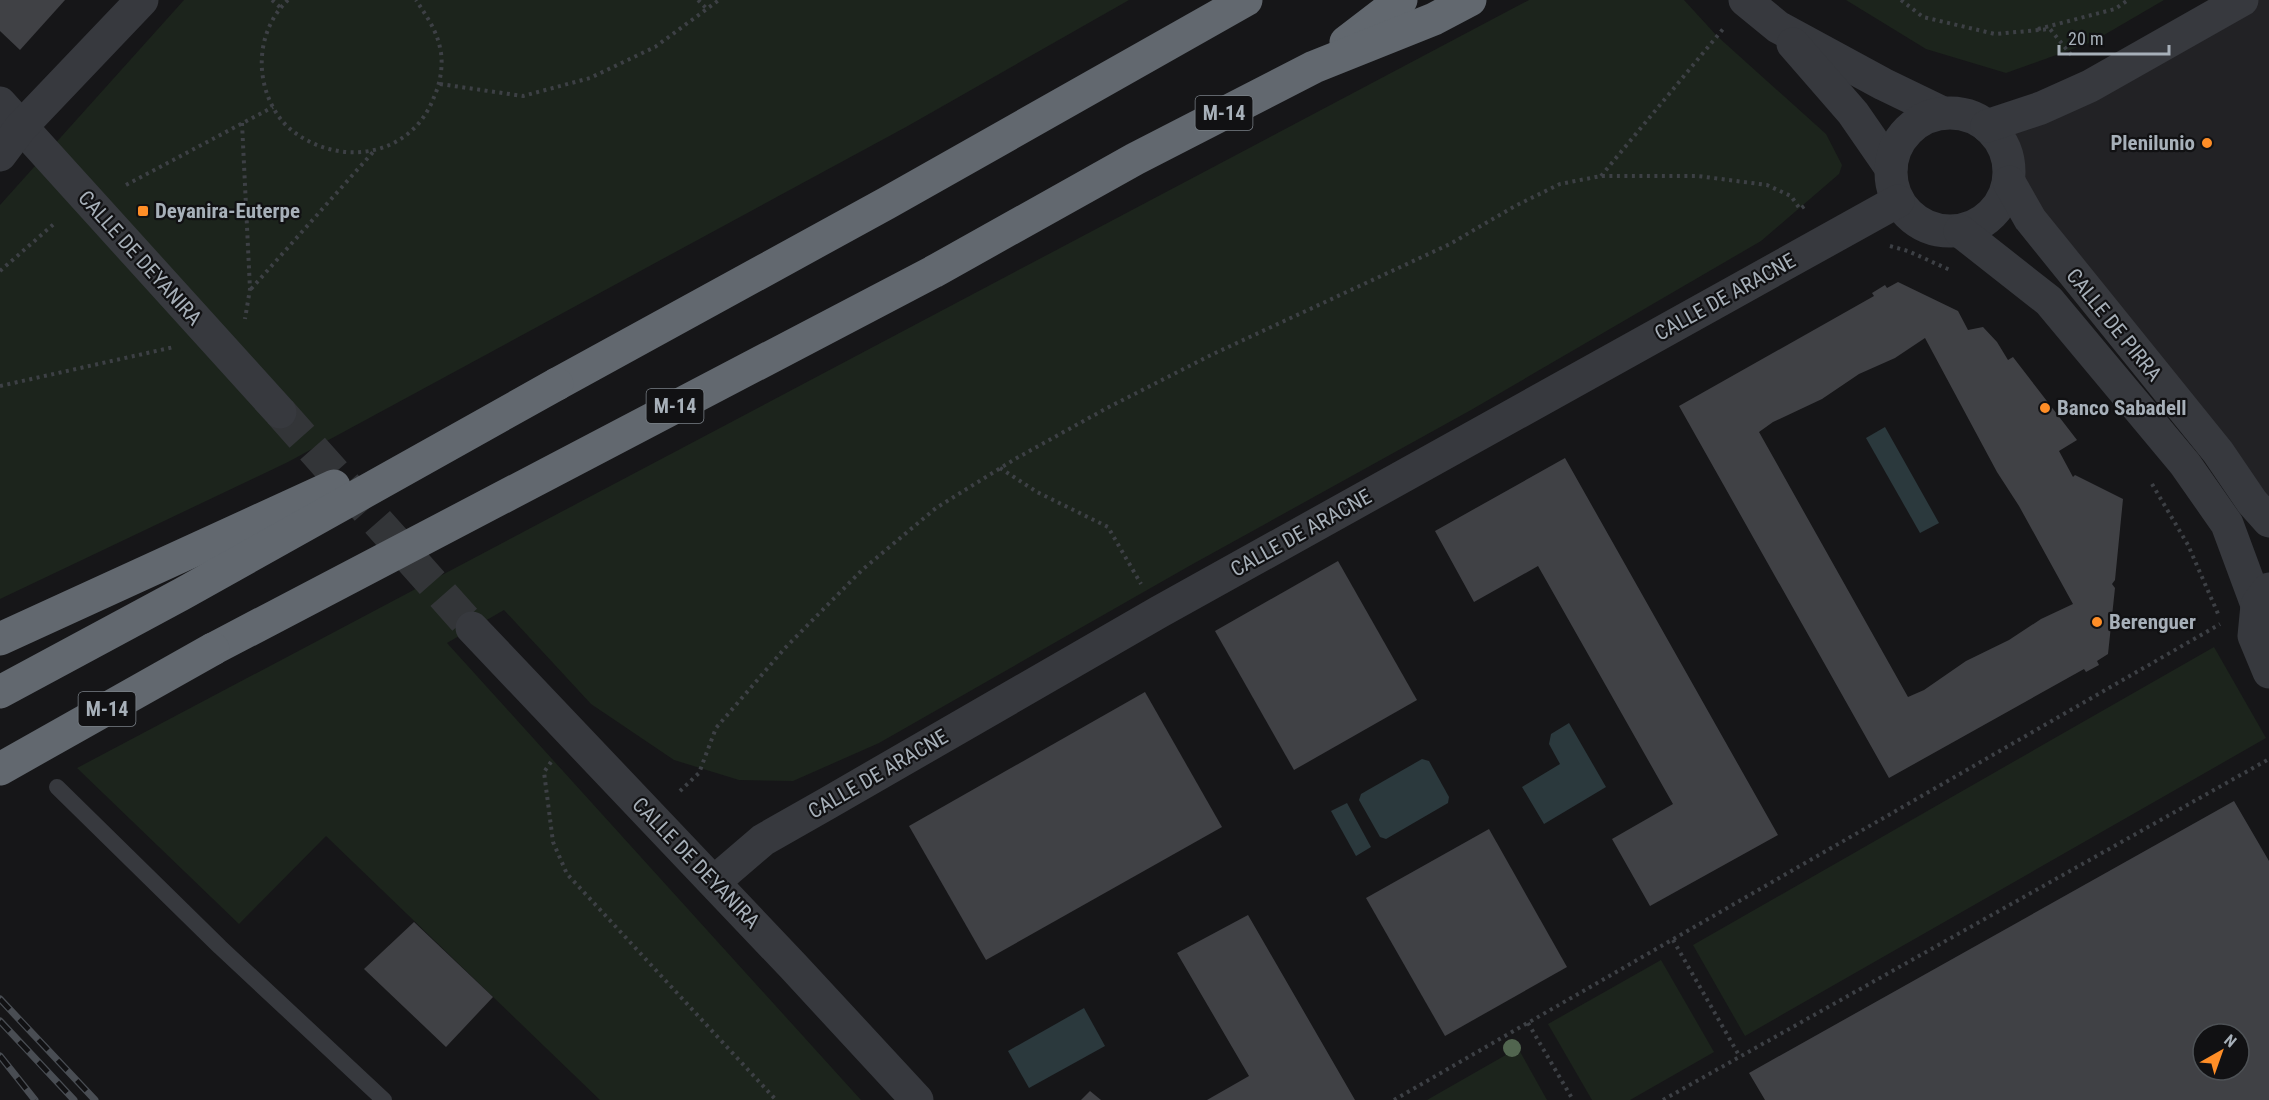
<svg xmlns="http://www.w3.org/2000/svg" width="2269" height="1100" viewBox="0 0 2269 1100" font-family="'Roboto Condensed',sans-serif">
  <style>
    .built { fill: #222225 }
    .green { fill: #1c241c }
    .water { fill: #2b393d }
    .building { fill: #404145; fill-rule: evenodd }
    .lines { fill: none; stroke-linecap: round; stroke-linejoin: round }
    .street-tunnel { stroke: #333538; stroke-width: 33; stroke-dasharray: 33 16; stroke-linecap: butt }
    .path { stroke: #3d4045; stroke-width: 4; stroke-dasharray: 3 4.5; stroke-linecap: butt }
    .lane { stroke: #37393e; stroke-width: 16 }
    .street { stroke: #37393e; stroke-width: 33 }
    .highway { stroke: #62686f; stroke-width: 33 }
    .rail-casing { stroke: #494d53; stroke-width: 7 }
    .rail { stroke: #111113; stroke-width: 4.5; stroke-dasharray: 14; stroke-linecap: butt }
    .highway-bridge { stroke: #62686f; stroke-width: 33 }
    .tree { fill: #51654f }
    .poi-dot { fill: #ff8e27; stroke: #111113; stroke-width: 2 }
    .labels { text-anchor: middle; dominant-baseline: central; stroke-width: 4.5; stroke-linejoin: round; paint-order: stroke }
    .shield { fill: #111113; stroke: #7a8087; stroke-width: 1.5 }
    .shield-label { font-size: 20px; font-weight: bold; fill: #a7b0b9 }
    .poi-label { font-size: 21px; font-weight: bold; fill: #a7b0b9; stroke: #111113; text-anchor: start }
    .street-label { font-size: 21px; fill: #a7b0b9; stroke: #111113 }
  </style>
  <rect width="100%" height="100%" fill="#161618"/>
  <path class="built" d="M2242,0H2269V521L2009,171L2008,159L2000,141L1987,126Z"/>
  <g class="green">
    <path d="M184,0H1129L906,127L288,462L0,599V205Z"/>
    <path d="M1529,0H1684L1717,36L1826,134L1842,165L1839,174L1761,241L1471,410L1191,565L879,743L793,781L739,780L674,760L591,704L504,610L447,643L861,1100H600L326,836L239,924L77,768Z"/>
    <path d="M1846,0H2164L2092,42L2006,73L1926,49Z"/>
    <path d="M2214,647L2266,738L1745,1036L1693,945Z"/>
    <path d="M1661,960L1714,1052L1630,1100H1592L1548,1024Z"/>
    <path d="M1518,1048L1547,1100H1427Z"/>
  </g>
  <g class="water">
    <path d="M1885,427L1939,523L1920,533L1866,438Z"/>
    <path d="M1569,723L1606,787L1544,824L1522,787L1560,764L1549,744L1551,734Z"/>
    <path d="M1422,759L1429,761L1449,797L1448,803L1386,839L1380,837L1359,800L1361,794Z"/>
    <path d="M1347,803L1371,847L1356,856L1331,811Z"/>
    <path d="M1084,1008L1105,1046L1029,1088L1008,1051Z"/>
  </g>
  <g class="building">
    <path d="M0,0H65L20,50L0,31Z"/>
    <path d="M1898,282L1958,311L1968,330L1983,327L1997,342L2008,360L2013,357L2077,440L2059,451L2073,477L2075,475L2123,499L2115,580L2112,584L2115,588L2108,654L2097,661L2099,665L2086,672L2084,669L1889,778L1679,406L1874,296L1872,293L1885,285L1887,288ZM1925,338L1997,472L2019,506L2073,604L2041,619L2009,640L1966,661L1924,690L1908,697L1759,432L1773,422L1822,399L1859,374L1895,358Z"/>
    <path d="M1565,458L1778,835L1650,906L1612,839L1673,804L1538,566L1474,602L1435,531Z"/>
    <path d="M1338,561L1417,700L1294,770L1215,631Z"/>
    <path d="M1145,692L1222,827L986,960L909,826Z"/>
    <path d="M2234,801L2269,861V1100H1765L1749,1073ZM2203,1034H2239V1070H2203Z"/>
    <path d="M1489,829L1567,967L1445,1036L1366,898Z"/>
    <path d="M1248,915L1355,1100H1207L1249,1076L1177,953Z"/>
    <path d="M414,922L493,997L446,1047L364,969Z"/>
    <path d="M1090,1091L1101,1100H1081Z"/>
  </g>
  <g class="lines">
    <path class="street-tunnel" d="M280,412L472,628"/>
    <g class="path">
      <path d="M272,0L280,7"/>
      <path d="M288,0C269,18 260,44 262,70C264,94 275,118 294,132C342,168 412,156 434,97C440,84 443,67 441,53C438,32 427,17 416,0"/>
      <path d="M698,0L708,10"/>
      <path d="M1901,0L1923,17L1995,34L2050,29L2072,56"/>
      <path d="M2038,29L2115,9L2128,0"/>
      <path d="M440,84L523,96L590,78L655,47L719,0"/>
      <path d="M242,123L250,289L245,319"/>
      <path d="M1601,176L1723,29"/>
      <path d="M126,185L273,107"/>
      <path d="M1890,246L1908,251L1950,270"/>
      <path d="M0,271L55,223"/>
      <path d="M251,289L374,151"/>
      <path d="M0,386L174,347"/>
      <path d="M1000,468L1037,492L1108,527L1141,584"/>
      <path d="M2152,484L2188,545L2219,616"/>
      <path d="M551,762L544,772L553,842L567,874L776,1100"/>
      <path d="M680,791L699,773L716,728L785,648L862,570L936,508L1015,459L1107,408L1211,355L1450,244L1515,206L1560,184L1601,176H1698L1767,185L1791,196L1800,209L1807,204"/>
      <path d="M1673,940L1740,1057"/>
      <path d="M1528,1023L1573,1100"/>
      <path d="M1394,1100L2220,624"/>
      <path d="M1663,1100L2269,759"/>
    </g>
    <path class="lane" d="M57,787L220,947L384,1100"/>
    <g class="street">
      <path d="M1745,0L1778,27L1883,84L1943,113"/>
      <path d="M1793,44L1853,113L1891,168"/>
      <path d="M0,103L280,412"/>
      <circle cx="1950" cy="172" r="59"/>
      <path d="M1987,126L2041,108L2090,86L2242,0"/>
      <path d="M0,155L21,127L142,0"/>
      <path d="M2009,182L2030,219L2218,452L2252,502L2269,521"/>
      <path d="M1960,231L2049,301L2185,464L2227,524L2257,605"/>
      <path d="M2269,589L2257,605L2254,636L2269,672"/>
      <path d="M472,628L793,966L917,1100"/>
      <path d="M714,882L763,840L828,803L1159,612L1898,201"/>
    </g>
    <g class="highway">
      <path d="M1346,42L1401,0"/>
      <path d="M557,384L887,203L1246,0"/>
      <path d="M213,649L933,272L1135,159L1314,67L1434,19L1470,0"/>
    </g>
    <defs>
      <g id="rail">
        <path d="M0,999L95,1100"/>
        <path d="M0,1021L74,1100"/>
        <path d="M0,1056L35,1100"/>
      </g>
    </defs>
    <use href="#rail" class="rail-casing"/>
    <use href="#rail" class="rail"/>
    <g class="highway-bridge">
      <path d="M0,639L334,486"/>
      <path d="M0,692L182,594L557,384"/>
      <path d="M0,769L213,649"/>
    </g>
  </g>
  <circle class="tree" cx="1512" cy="1048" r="9"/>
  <g class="poi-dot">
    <circle cx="2207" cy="143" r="6"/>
    <rect x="137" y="205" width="12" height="12" rx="3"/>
    <circle cx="2045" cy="408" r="6"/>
    <circle cx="2097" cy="622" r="6"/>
  </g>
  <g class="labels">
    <g class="shield">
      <rect x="1195.5" y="96" width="57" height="34" rx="4.5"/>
      <rect x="646.5" y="389" width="57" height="34" rx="4.5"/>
      <rect x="78.5" y="692" width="57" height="34" rx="4.5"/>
    </g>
    <g class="shield-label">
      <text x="1224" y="113">M-14</text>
      <text x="675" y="406">M-14</text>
      <text x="107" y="709">M-14</text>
    </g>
    <g class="poi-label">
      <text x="2195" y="143" text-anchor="end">Plenilunio</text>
      <text x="155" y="211">Deyanira-Euterpe</text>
      <text x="2057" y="408">Banco Sabadell</text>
      <text x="2109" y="622">Berenguer</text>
    </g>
    <g class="street-label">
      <text transform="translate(140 258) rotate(48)">CALLE DE DEYANIRA</text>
      <text transform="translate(1725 297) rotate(-29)">CALLE DE ARACNE</text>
      <text transform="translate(2114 325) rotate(51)">CALLE DE PIRRA</text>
      <text transform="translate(1301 533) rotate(-29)">CALLE DE ARACNE</text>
      <text transform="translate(878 774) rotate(-30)">CALLE DE ARACNE</text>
      <text transform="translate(696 863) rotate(46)">CALLE DE DEYANIRA</text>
    </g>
  </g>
  <g transform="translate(2221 1052) rotate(40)"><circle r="28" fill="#111113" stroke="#4d5155" stroke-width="1.5"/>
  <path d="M0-4.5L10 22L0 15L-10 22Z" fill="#ff8e27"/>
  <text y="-9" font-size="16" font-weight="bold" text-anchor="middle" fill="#a7b0b9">N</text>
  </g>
  <path d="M2059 45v9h110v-9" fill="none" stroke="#a7b0b9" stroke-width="3"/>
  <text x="2068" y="45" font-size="18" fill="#a7b0b9" stroke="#111113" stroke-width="4.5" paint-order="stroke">20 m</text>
</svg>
